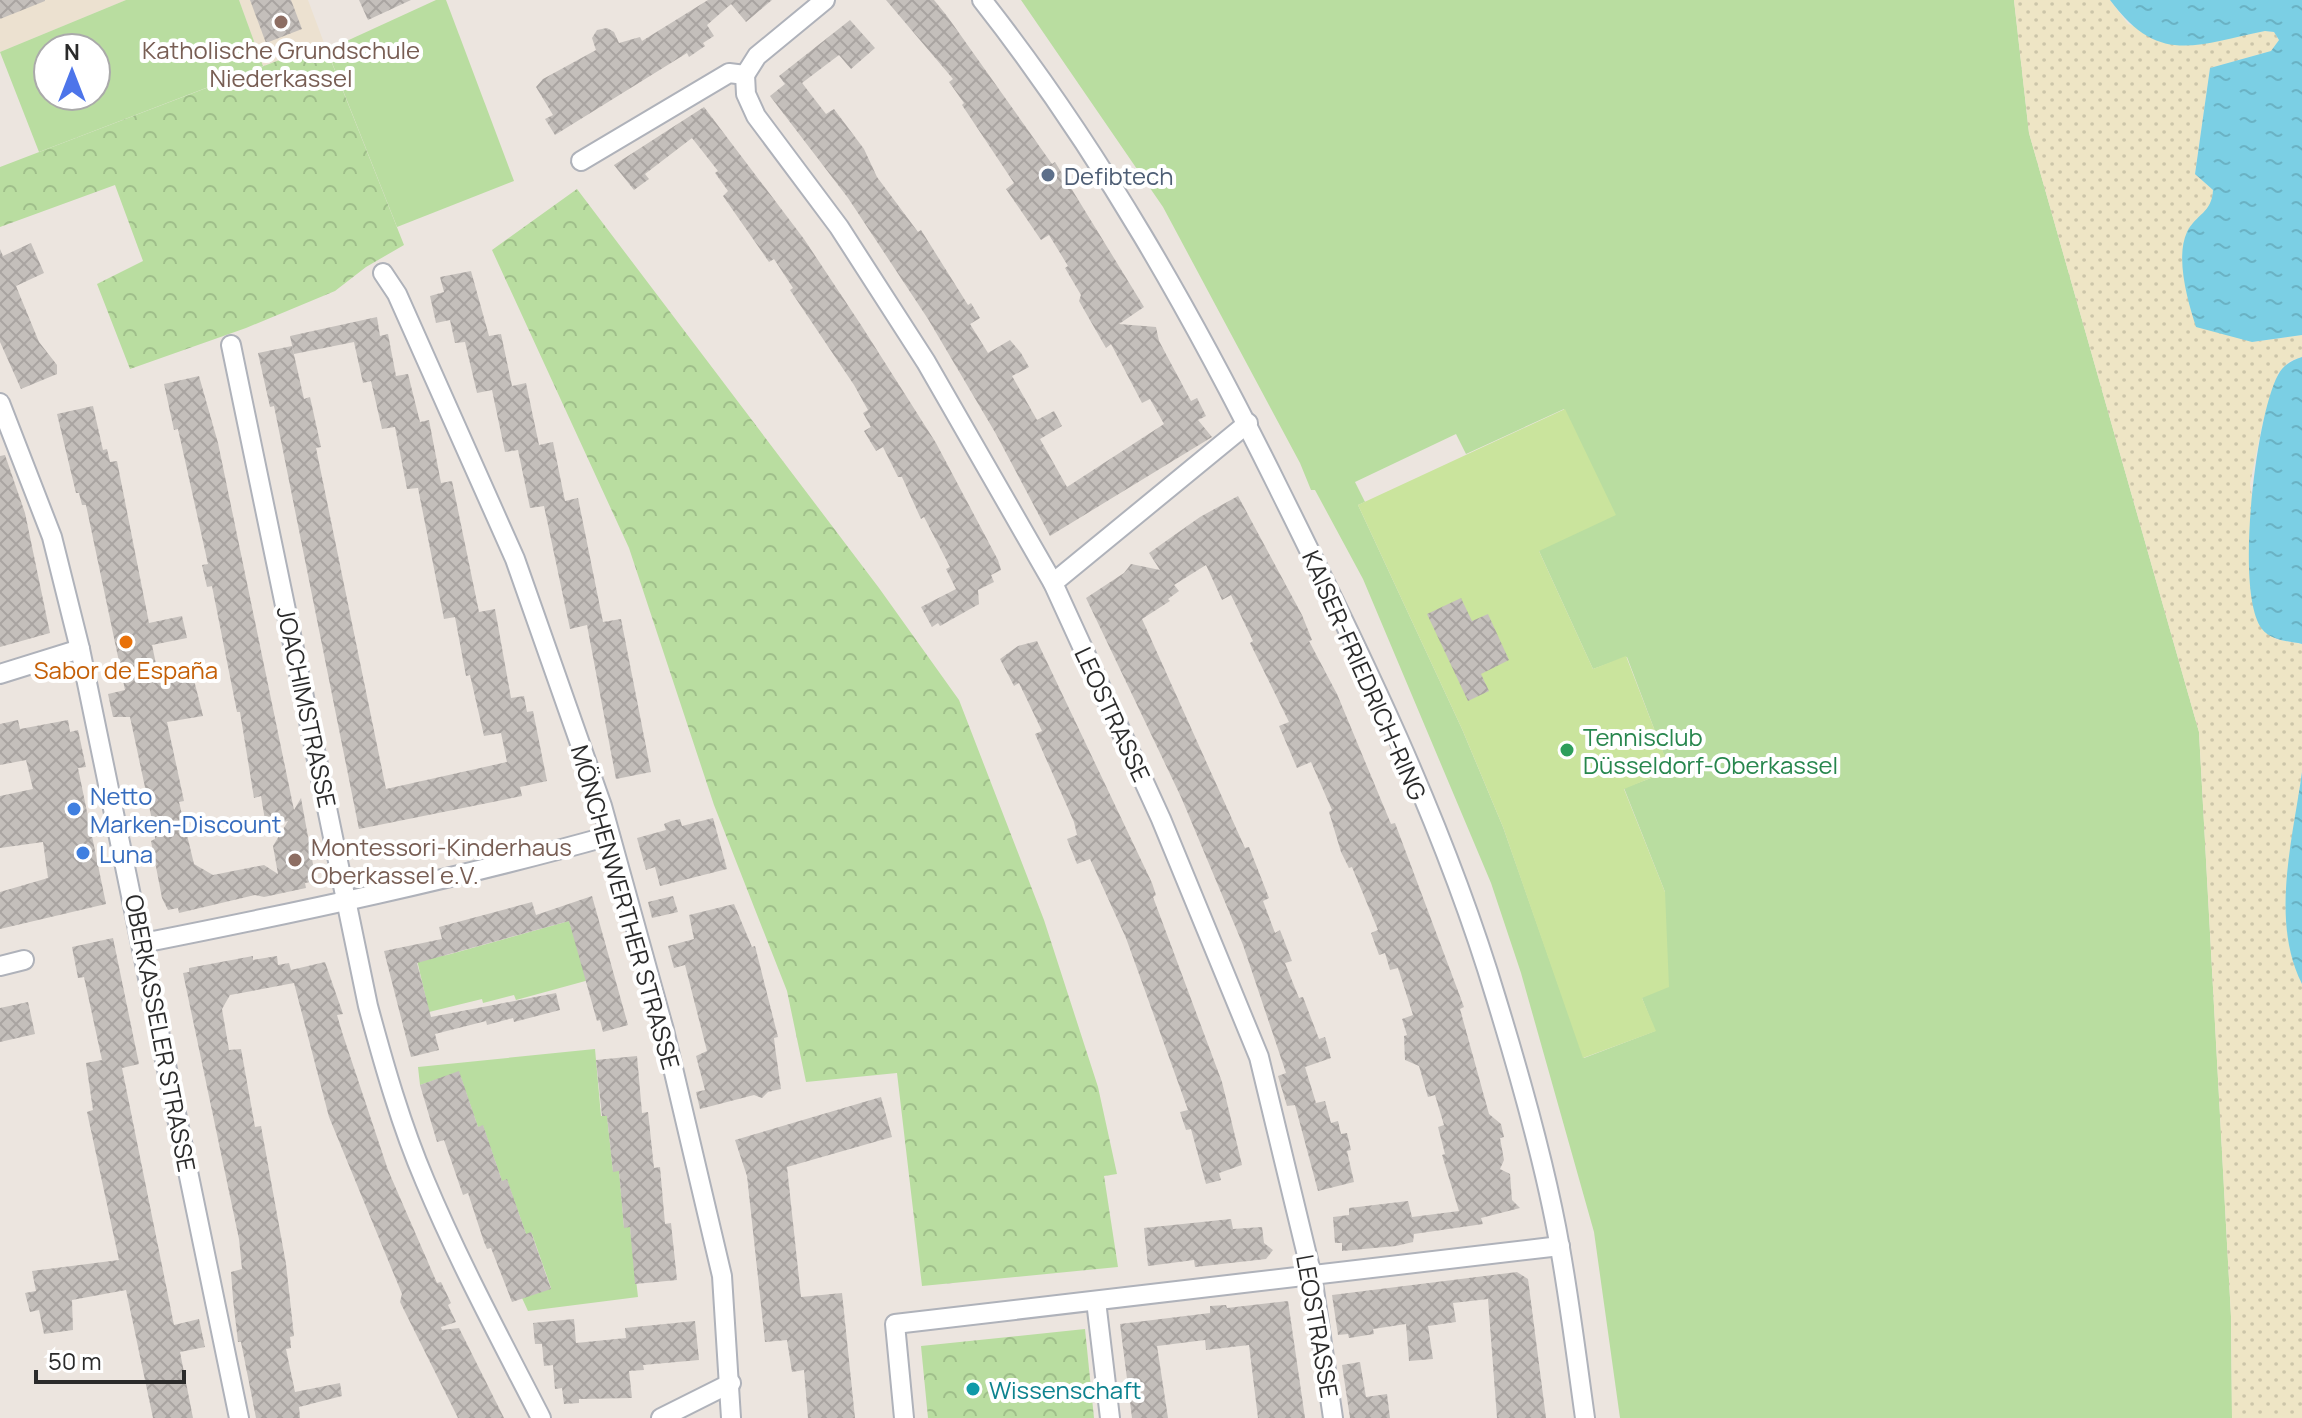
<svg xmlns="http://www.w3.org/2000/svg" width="2302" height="1418" viewBox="0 0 2302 1418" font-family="Manrope,sans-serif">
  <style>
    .education { fill: #ece1d0 }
    .grass { fill: #b9dda0; fill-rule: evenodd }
    .sand { fill: url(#sand-dots) }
    .park { fill: url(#park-crowns) }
    .pitch { fill: #cae49d }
    .water { fill: url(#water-ripples) }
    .building { fill: url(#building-cross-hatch) }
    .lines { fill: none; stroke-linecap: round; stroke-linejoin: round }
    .street-casing { stroke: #afb2ba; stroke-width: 22 }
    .street { stroke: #fff; stroke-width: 18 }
    .education-dot { fill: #8d6e63; stroke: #fff; stroke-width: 3 }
    .service-dot { fill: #5c6f8a; stroke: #fff; stroke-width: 3 }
    .food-dot { fill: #e8710a; stroke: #fff; stroke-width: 3 }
    .leisure-dot { fill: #2e9e5b; stroke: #fff; stroke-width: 3 }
    .shop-dot { fill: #3f7fe0; stroke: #fff; stroke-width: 3 }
    .culture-dot { fill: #0f9aa8; stroke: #fff; stroke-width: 3 }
    .labels { text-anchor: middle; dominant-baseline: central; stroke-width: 8; stroke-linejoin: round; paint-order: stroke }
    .education-label { font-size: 24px; fill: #785e54; stroke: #fff }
    .service-label { font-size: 24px; fill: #4e5e75; stroke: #fff; text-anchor: start }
    .food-label { font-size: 24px; fill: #c56008; stroke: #fff }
    .street-label { font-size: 24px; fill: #2b2b2b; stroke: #fff }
    .leisure-label { font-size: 24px; fill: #27864d; stroke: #fff; text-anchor: start }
    .shop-label { font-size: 24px; fill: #366cbe; stroke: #fff; text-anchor: start }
    .culture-label { font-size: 24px; fill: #0d838f; stroke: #fff; text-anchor: start }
  </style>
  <defs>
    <pattern id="sand-dots" width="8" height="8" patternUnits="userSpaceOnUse" patternTransform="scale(2)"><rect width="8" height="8" fill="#eee5c5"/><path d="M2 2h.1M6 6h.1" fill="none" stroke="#ccc5a9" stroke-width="1.8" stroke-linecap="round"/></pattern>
    <pattern id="park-crowns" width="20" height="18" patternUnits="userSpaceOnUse" patternTransform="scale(2)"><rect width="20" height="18" fill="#b9dda0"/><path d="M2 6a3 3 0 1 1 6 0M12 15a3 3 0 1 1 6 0" fill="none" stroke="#9fbe8a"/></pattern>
    <pattern id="water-ripples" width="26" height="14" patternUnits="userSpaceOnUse" patternTransform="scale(2)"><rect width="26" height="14" fill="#7bcfe4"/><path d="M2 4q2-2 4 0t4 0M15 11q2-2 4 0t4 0" fill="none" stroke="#6ab2c4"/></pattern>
    <pattern id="building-cross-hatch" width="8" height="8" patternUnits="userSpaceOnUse" patternTransform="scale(2)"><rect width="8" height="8" fill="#c4bfbb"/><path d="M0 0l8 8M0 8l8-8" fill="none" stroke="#a9a4a1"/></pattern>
  </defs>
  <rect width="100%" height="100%" fill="#ece5df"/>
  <g class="education">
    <path d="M0,0H126L0,52Z"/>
    <path d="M239,0H308L324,43L263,66Z"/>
  </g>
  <g class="grass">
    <path d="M126,0H239L263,66L39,152L0,52ZM48,48H96V96H48Z"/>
    <path d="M436,0H446L514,181L397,227L327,50Z"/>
    <path d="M1021,0H2014L2029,133L2199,732L2231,1316L2232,1418H1620L1594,1232L1521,973L1491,883L1363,579L1315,490H1311L1300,463L1163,207ZM1564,409L1539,551L1593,669L1627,657L1670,771L1624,788L1665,892L1642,998L1655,1031L1584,1058L1503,827L1462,729L1358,505L1365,502L1355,482L1456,434L1466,454Z"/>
    <path d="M569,921L589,980L516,1000L514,995L483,1003L482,999L429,1012L417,960L447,955Z"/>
    <path d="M595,1049L601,1116H607L613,1171H619L624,1227H630L638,1297L528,1311L522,1298L551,1288L532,1234H526L507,1180L502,1181L483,1126L478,1127L459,1072L420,1085L418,1067Z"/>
  </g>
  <path class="sand" d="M2014,0H2110L2128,24L2193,45L2265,31L2274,32L2279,40L2272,51L2210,68L2195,174L2213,190L2212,205L2202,217L2252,342L2302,335V357L2290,361L2278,374L2263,421L2250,484L2275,639L2302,644V771L2286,889L2302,984V1418H2232L2231,1316L2199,732L2029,133Z"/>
  <g class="park">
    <path d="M324,43L404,245L366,267L335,291L246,328L130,369L97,284L143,261L115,185L0,227V167Z"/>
    <path d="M577,189L879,588L959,700L1044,920L1098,1087L1117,1174L1104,1176L1118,1267L922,1286L897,1073L806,1082L787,991L714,805L629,548L492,250Z"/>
    <path d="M1085,1329L1094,1418H928L921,1346Z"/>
  </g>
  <path class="pitch" d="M1565,409L1616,515L1539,551L1593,669L1626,656L1670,770L1624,789L1665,892L1669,987L1642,998L1656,1031L1583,1058L1503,827L1462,729L1358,505Z"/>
  <g class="water">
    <path d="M2110,0H2302V335L2252,342L2196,327C2188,302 2175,258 2187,232C2196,214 2212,213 2213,190L2195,174L2210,68L2271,51L2279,40L2274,32L2265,31C2195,45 2159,66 2110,0Z"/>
    <path d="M2302,357V644C2289,641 2271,641 2262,629C2234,593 2256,415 2278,375C2283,365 2292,360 2302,357Z"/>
    <path d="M2302,772V984C2270,921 2293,838 2302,772Z"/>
  </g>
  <g class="building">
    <path d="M0,0H45V1L0,19Z"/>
    <path d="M250,0H291L302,29L266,43Z"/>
    <path d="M359,0H411L368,20Z"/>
    <path d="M708,0H772L746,22L731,4L707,25L714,36L703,43L705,46L689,57L687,53L555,135L545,119L553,115L536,87L543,79L596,50L592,38L597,30L607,28L614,32L619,43L640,37L642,41Z"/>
    <path d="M886,0H934L947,16L1052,164L1055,162L1144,307L1119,324L1156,327L1159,341L1191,401L1197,398L1206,416L1198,420L1212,437L1050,536L996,434L928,319L848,198L770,96L785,84L779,76L850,20L875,48L851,69L839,55L802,83L826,114L834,109L864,149L877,177L918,232L921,230L968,305L971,303L980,318L970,324L988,353L1010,340L1021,353L1029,367L1012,376L1037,420L1054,411L1062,426L1040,439L1067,487L1164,424L1150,399L1142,403L1111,344L1106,348L1079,301L1081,295L1065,268L1068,266L1049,235L1041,240L1006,189L1014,183L962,105L964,103L949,82L953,79Z"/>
    <path d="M704,107L804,239L861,325L936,443L998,560L1001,570L991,575L994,582L978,590L979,604L940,626L938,623L932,627L921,607L956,589L946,569L950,567L924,517L921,519L902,477H898L883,447L876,451L864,431L871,427L863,413L868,410L854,385L790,290L793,288L774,259L769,262L723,196L728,191L715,173L718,171L692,138L645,174L649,179L634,190L614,165Z"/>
    <path d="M31,243L44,273L16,286L39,342L57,365V374L21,389L0,342V249L3,256Z"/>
    <path d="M471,271L489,336L501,334L512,386L526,383L539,445L553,442L565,501L578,498L603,622L621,619L651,772L616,779L587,625L570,629L544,506L530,508L518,450L505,452L492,390L477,393L465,342L455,343L450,320L436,323L430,296L444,292L440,277Z"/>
    <path d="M377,317L380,336L388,334L396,376L408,374L420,422L429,420L441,483L452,481L479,612L495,609L511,698L524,696L527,712L533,711L547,781L520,787L522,796L359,829L274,406L270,407L258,353L292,346L304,399L310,397L321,447L316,448L386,789L507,762L501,733L484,736L470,675L466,676L455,617L444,619L418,488L407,489L395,427L382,429L371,381L363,383L354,342L294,354L290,336Z"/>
    <path d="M199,376L218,443L294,810L301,798L316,881L305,883L306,888L264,897L255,895L179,913L178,908L168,910L162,898L151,841L155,839V834L130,717H113L108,694L125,690L86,505H82L79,493H76L57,414L93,406L103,450L107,449L110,462L117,461L149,623L182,616L187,638L152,645L160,683L193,676L203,716L167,722L184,801L179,802L194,864L213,875L264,865L278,874L273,846L288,821L266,826L261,796L254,798L240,712H237L212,586L207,587L202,565L208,564L178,429L174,430L164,384Z"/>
    <path d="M5,455L25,513L50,633L0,647V456Z"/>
    <path d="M1238,496L1302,615L1312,640L1309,641L1337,694L1391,824L1395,823L1464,1007L1460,1009L1489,1114L1501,1124L1504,1137L1500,1138L1504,1160L1500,1169L1510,1174L1512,1200L1520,1208L1481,1218L1483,1224L1414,1234L1413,1242L1396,1246L1342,1251V1243H1335L1333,1217L1349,1215V1208L1408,1201L1412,1217L1459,1211L1442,1155L1445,1154L1438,1127L1444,1125L1435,1095L1428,1097L1419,1066L1405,1060L1404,1036L1407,1035L1402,1019L1413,1015L1398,968L1390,970L1385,953L1379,955L1371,933L1378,930L1352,867L1349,868L1341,852L1329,812L1332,810L1311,762L1297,768L1279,726L1289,722L1250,643L1253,641L1231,595L1222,600L1206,565L1174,585L1179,591L1168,599L1170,601L1142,619L1245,848L1249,847L1269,898L1263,901L1275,933L1280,930L1292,961L1285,963L1299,998L1303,997L1319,1039L1325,1037L1331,1058L1305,1067L1316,1103L1325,1101L1331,1123L1338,1121L1341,1134L1347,1133L1351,1150L1347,1151L1354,1182L1318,1191L1295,1105L1287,1106L1278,1076L1286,1073L1243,945L1181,797L1086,598L1124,573L1131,564L1160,570L1149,553L1200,517Z"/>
    <path d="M1461,598L1472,621L1488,614L1509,660L1481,674L1489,691L1468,701L1427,614Z"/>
    <path d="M1037,641L1152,883L1156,895L1153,897L1222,1082L1242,1165L1219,1173L1221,1180L1206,1184L1191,1129L1186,1130L1180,1112L1188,1110L1126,938L1090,859L1077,864L1067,839L1077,835L1074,822L1035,734L1042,731L1019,683L1014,686L1000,659L1018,646Z"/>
    <path d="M18,720L20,729L68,720L70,732L78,730L86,767L78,768L106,904L0,929V892L48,878L43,842L0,848V796L33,789L26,760L0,765V724Z"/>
    <path d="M713,818L727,869L660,886L655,867L646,870L637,838L666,830L664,824L671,821L680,819L682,826Z"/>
    <path d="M592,896L628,1025L603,1032L600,1020L597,1021L569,921L417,963L431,1017L556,993L560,1010L514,1022L513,1018L487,1025L486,1021L435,1034L439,1050L411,1057L384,951L442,939L439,927L532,902L536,915Z"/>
    <path d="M673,896L678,912L652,918L648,902Z"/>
    <path d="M734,904L752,947L755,946L778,1037L774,1038L775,1047L781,1089L768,1092L762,1098L754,1095L700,1109L696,1092L705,1090L696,1056L707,1051L685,965L674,968L668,946L694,939L689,915Z"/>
    <path d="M113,938L139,1064L122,1068L174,1325L199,1319L205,1347L180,1352L193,1418H153L126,1290L72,1300L73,1330L44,1334L39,1310L30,1312L25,1293L36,1291L32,1271L119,1260L87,1112L93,1110L86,1063L102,1060L84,977L78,978L72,947Z"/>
    <path d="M253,956V960L277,956L278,965L289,963L291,970L325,962L343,1014L337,1015L342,1032L388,1170L437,1283L441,1282L451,1303L448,1305L456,1322L441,1327L442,1330L459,1328L504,1418H458L400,1302L402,1294L329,1117L294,983L230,995L222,1009L229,1050L241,1049L255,1127L261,1126L286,1264L294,1336L290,1337L291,1348L286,1349L295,1392L340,1383L342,1396L299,1407L300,1418H256L241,1342H238L233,1299L231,1272L242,1269L239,1239L183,973L189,972V968Z"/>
    <path d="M28,1002L35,1034L0,1042V1008Z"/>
    <path d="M637,1056L642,1113L648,1112L654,1168L660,1167L665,1224L671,1223L677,1280L635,1284L630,1227L624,1228L619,1171L613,1172L607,1116H602L596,1060Z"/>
    <path d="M459,1071L478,1127L483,1125L502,1181L507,1179L526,1234L531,1232L551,1289L512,1302L491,1248L487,1249L484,1242L468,1193L463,1195L444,1140L437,1142L420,1085Z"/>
    <path d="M881,1097L892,1137L787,1167L801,1297L842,1293L855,1418H808L804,1370L792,1372L787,1340L765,1342L747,1176L735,1140Z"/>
    <path d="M1231,1219L1233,1229L1262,1227L1264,1243L1273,1250L1266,1259L1195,1267L1194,1260L1148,1266L1144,1228Z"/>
    <path d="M1517,1272L1528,1279L1546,1418H1497L1488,1299L1453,1303L1456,1322L1428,1326L1433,1359L1409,1361L1406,1324L1373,1329L1374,1334L1349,1338L1348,1334L1338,1335L1332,1295Z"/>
    <path d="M1288,1301L1305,1418H1258L1249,1345L1206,1350L1205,1340L1157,1346L1168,1418H1132L1120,1324L1210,1313V1306L1226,1305L1227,1308Z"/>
    <path d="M574,1319L576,1343L626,1338L625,1328L695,1321L699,1360L643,1365L644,1370L629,1371L632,1398L579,1399V1403L564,1404L562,1388L555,1389L553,1365L544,1366L542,1344H535L533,1323Z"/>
    <path d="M1360,1362L1366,1397L1387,1394L1390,1418H1350L1342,1365Z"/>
  </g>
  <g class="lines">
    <defs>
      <g id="street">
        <path d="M982,0C1100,150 1194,317 1278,487C1360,652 1443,821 1496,998C1520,1076 1546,1167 1560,1248C1570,1304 1577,1361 1585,1418"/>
        <path d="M745,75L746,94L756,116L839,227L926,362L1053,583L1161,819L1259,1057L1312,1276L1333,1418"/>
        <path d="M745,75L757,56L825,0"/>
        <path d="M581,161L729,73L745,75"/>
        <path d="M383,273L397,294L515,559L602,806L664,1030L722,1276L731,1418"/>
        <path d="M231,345L368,1006C384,1065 401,1125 425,1181C459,1262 501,1340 541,1418"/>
        <path d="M0,403L52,537L80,649L239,1418"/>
        <path d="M1053,583L1248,423"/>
        <path d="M0,674L80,649"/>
        <path d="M143,943C300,912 455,879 609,836"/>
        <path d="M0,966L24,960"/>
        <path d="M1096,1301L1110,1418"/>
        <path d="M661,1418L731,1383"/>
        <path d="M904,1418L895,1324L1560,1246"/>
      </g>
    </defs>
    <use href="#street" class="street-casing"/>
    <use href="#street" class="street"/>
  </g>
  <g class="education-dot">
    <circle cx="281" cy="22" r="8"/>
    <circle cx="295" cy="860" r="8"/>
  </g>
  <circle class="service-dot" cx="1048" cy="175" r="8"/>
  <circle class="food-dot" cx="126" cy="642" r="8"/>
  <circle class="leisure-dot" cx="1567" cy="750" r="8"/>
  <g class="shop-dot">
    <circle cx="74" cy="809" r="8"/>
    <circle cx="83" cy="853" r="8"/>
  </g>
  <circle class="culture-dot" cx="973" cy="1389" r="8"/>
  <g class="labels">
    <g class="education-label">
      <text x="281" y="49">Katholische Grundschule<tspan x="281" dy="28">Niederkassel</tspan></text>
      <text x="311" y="846" text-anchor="start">Montessori-Kinderhaus<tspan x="311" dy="28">Oberkassel e.V.</tspan></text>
    </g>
    <g class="service-label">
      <text x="1064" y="175">Defibtech</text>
    </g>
    <g class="food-label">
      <text x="126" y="669">Sabor de España</text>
    </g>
    <g class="street-label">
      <text transform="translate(1365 675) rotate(66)">KAISER-FRIEDRICH-RING</text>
      <text transform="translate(307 707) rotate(78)">JOACHIMSTRASSE</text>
      <text transform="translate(1113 714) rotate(65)">LEOSTRASSE</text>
      <text transform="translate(626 907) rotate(74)">MÖNCHENWERTHER STRASSE</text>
      <text transform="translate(161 1033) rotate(79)">OBERKASSELER STRASSE</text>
      <text transform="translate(1318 1326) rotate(80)">LEOSTRASSE</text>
    </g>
    <g class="leisure-label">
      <text x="1583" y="736">Tennisclub<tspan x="1583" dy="28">Düsseldorf-Oberkassel</tspan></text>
    </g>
    <g class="shop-label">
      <text x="90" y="795">Netto<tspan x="90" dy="28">Marken-Discount</tspan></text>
      <text x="99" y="853">Luna</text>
    </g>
    <g class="culture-label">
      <text x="989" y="1389">Wissenschaft</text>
    </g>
  </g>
  <g transform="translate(72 72)"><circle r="38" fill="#ffffff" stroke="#aaaaaa" stroke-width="2"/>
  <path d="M0-6L14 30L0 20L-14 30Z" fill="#4d75ea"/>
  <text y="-12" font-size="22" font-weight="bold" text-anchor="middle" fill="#2b2b2b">N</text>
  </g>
  <path d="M36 1370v12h148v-12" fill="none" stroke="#2b2b2b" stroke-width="4"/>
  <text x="48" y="1370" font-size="24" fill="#2b2b2b" stroke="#ffffff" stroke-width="6" paint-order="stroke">50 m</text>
</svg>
